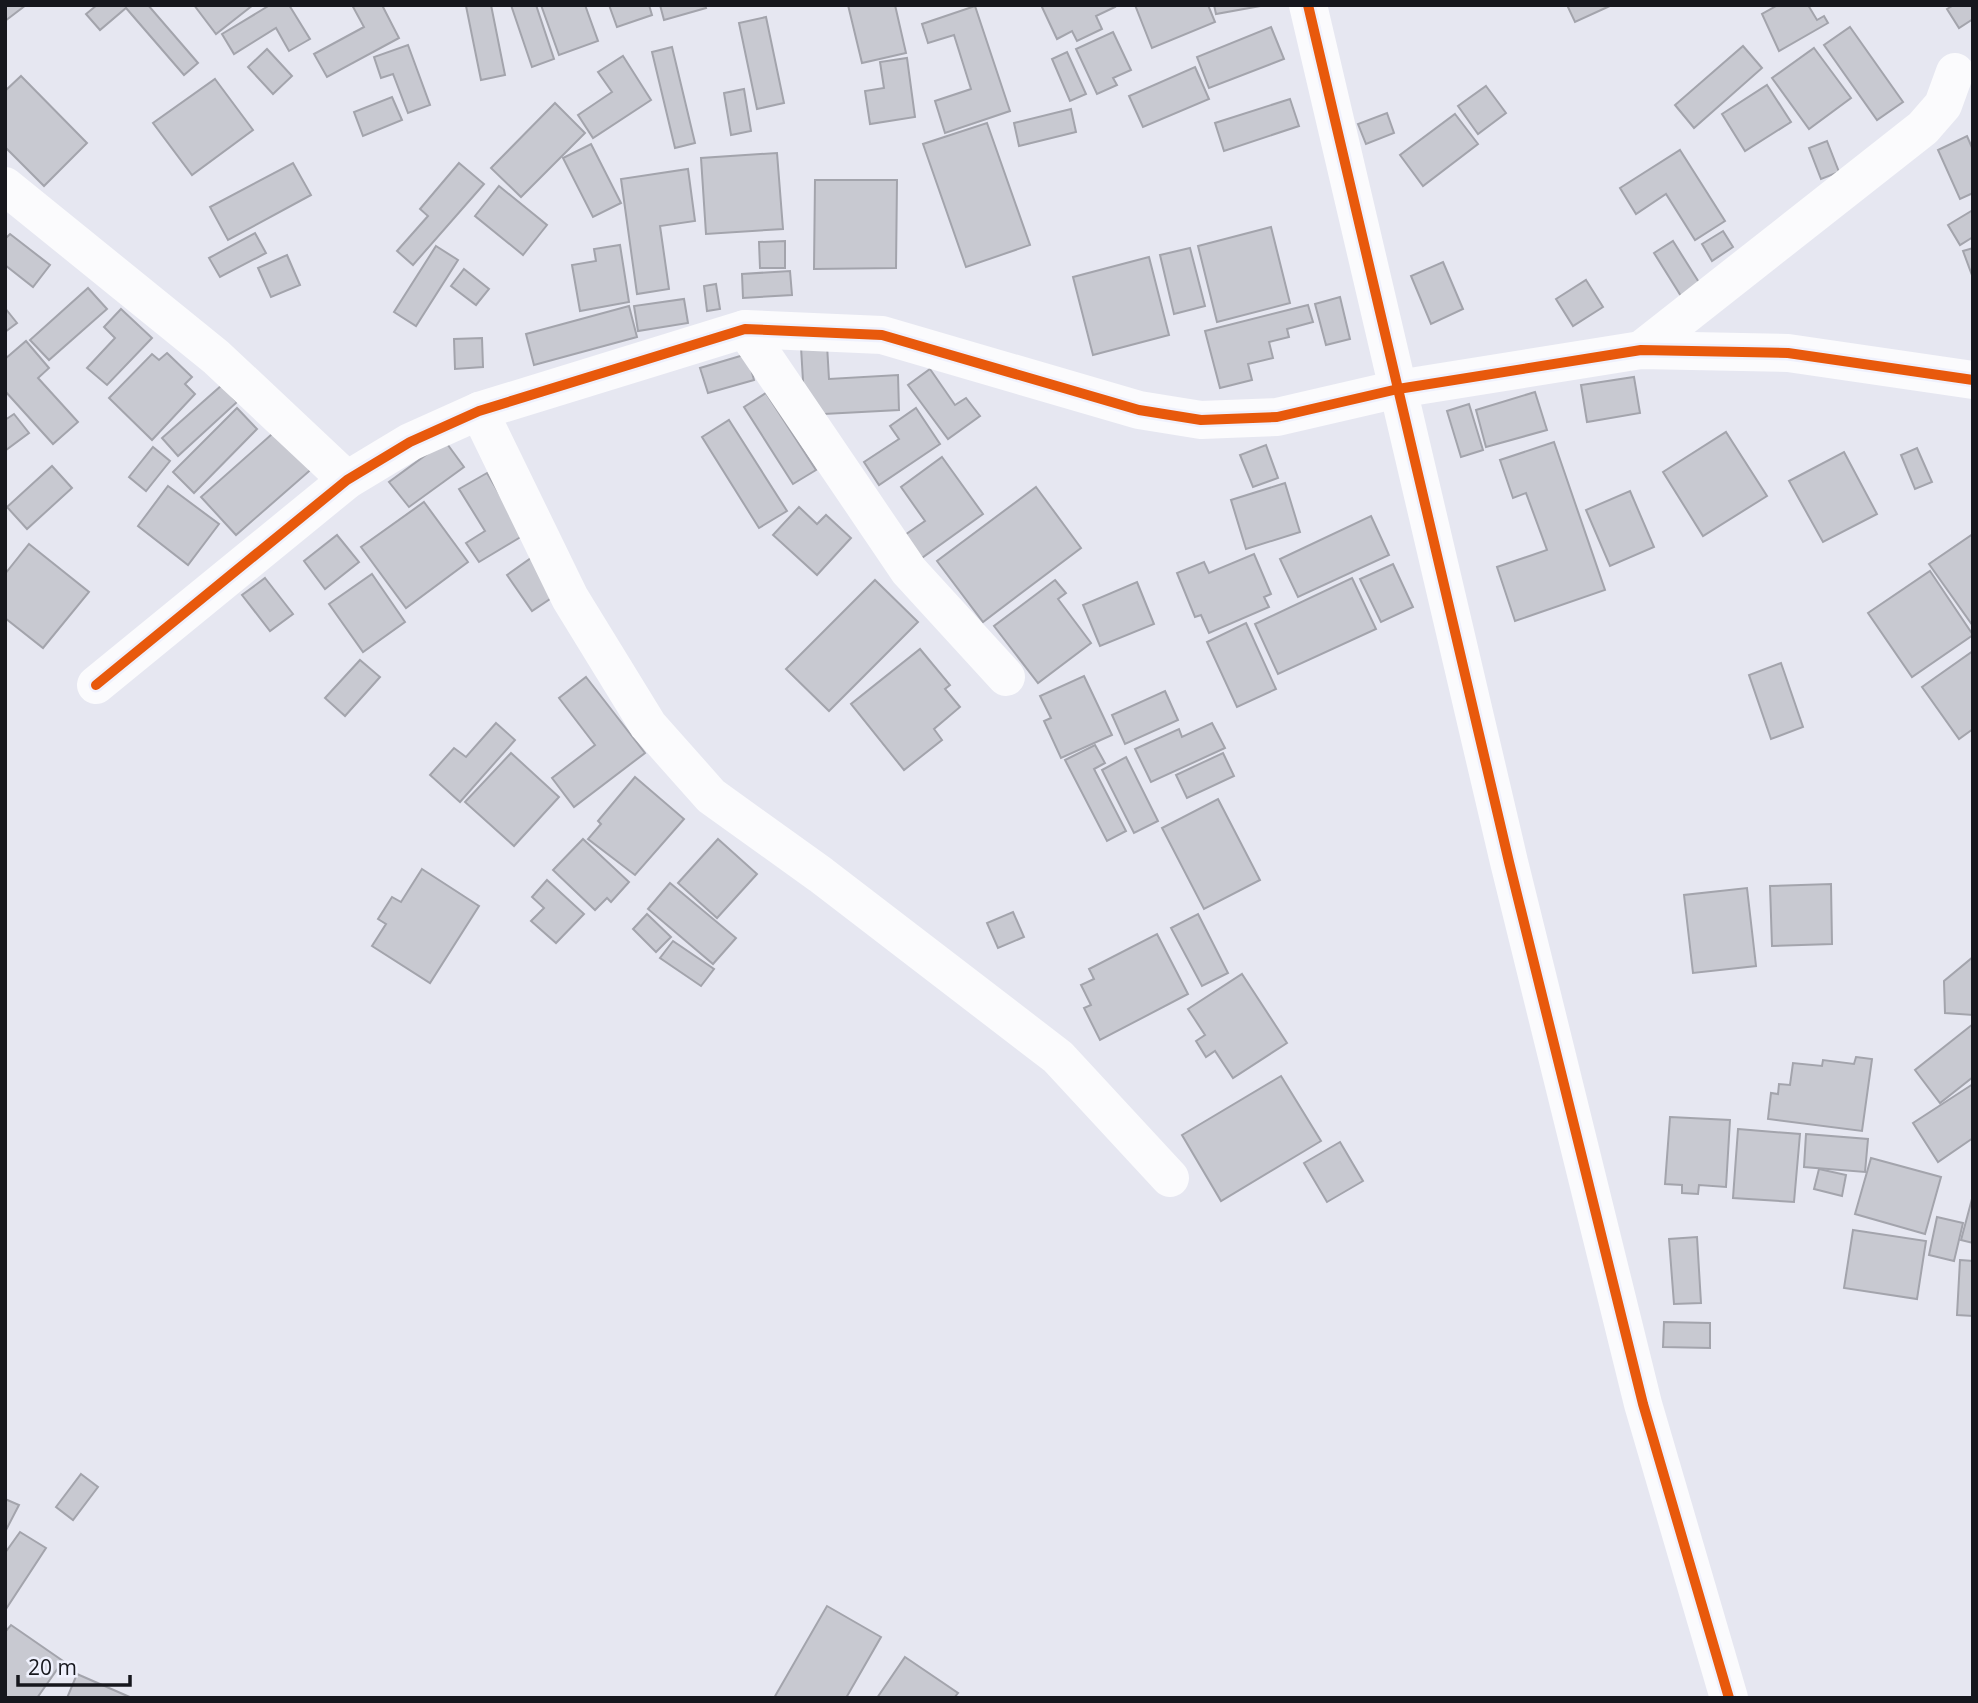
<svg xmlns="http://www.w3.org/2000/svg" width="1978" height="1703" viewBox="0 0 1978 1703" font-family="'Open Sans',sans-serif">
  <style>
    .building { fill: #c8c9d1; stroke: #a3a4ac; stroke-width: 2 }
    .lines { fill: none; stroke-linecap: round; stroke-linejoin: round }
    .minor { stroke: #fbfbfd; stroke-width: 38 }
    .cycleway-casing { stroke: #eff1fd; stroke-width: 15 }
    .cycleway { stroke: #e8590c; stroke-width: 10 }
  </style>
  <rect width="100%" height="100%" fill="#e6e7f1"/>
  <g class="building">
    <path d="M5,5H26L5,21Z"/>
    <path d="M97,5H148L198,63L184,75L126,8L100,30L86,14Z"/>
    <path d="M194,5H253L216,34Z"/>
    <path d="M270,5H289L310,39L289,51L276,28L234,54L222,34Z"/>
    <path d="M352,5H382L399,38L327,77L314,54L364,27Z"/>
    <path d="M491,5L505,75L481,80L466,6Z"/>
    <path d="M511,5H536L554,59L532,67Z"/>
    <path d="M541,5H585L598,41L559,55Z"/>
    <path d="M609,5H649L652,15L617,27Z"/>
    <path d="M660,5H705L706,8L664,20Z"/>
    <path d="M848,5H895L906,53L862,63Z"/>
    <path d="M1041,5H1114L1115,7L1096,16L1102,29L1077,41L1072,31L1057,39Z"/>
    <path d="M1135,5H1208L1215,22L1152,48Z"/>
    <path d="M1214,5H1266L1216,14Z"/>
    <path d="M1567,5H1612L1575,22Z"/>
    <path d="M1778,5H1808L1817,20L1824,16L1828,23L1779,51L1762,14Z"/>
    <path d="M1954,5H1973V19L1959,28L1947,9Z"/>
    <path d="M975,6L1010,111L945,133L935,101L971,89L954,35L928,43L922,24Z"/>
    <path d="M766,17L784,103L757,109L739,23Z"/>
    <path d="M1271,27L1284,59L1209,88L1197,57Z"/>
    <path d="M1850,27L1903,102L1877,120L1824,45Z"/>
    <path d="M1113,32L1131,70L1113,78L1117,85L1097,94L1076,49Z"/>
    <path d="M408,45L430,105L408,113L393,74L381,78L374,57Z"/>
    <path d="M1743,46L1762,68L1694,128L1675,105Z"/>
    <path d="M672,47L695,143L675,148L652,52Z"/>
    <path d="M1814,48L1851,98L1809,129L1772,78Z"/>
    <path d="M267,49L292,76L273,94L248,67Z"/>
    <path d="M1067,52L1086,94L1070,101L1052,59Z"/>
    <path d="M623,56L651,100L593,138L578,115L612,92L598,72Z"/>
    <path d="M907,58L915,117L870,124L865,91L884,88L880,62Z"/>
    <path d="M1195,67L1209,99L1143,127L1129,96Z"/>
    <path d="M21,76L87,143L44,186L5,147V91Z"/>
    <path d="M215,79L253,130L192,175L153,123Z"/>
    <path d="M1767,85L1791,122L1745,151L1722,114Z"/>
    <path d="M1486,86L1506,113L1478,134L1458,106Z"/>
    <path d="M744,89L751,131L731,135L724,93Z"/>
    <path d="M392,97L402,120L363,136L354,112Z"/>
    <path d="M1290,99L1299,126L1224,151L1215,123Z"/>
    <path d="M555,103L585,133L521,197L491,168Z"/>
    <path d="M1071,109L1076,132L1019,146L1014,123Z"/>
    <path d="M1387,113L1394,133L1366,144L1358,124Z"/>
    <path d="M1455,114L1478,144L1423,186L1400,155Z"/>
    <path d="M987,123L1030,245L966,267L923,144Z"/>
    <path d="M1967,136L1973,150V193L1960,199L1938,150Z"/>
    <path d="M1827,141L1839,172L1821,179L1809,148Z"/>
    <path d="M591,144L621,203L593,217L563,158Z"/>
    <path d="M1680,150L1725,221L1695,240L1666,194L1636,214L1620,188Z"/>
    <path d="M777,153L783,229L706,234L701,158Z"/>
    <path d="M293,163L311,195L228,240L210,207Z"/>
    <path d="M459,163L484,184L413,265L397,251L428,216L420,209Z"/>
    <path d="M688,169L695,221L660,226L669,289L637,294L621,179Z"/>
    <path d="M815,180H897L896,268L814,269Z"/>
    <path d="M499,186L547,225L523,255L475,216Z"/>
    <path d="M1973,210V237L1960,245L1948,225Z"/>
    <path d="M1271,227L1290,303L1217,322L1198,246Z"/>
    <path d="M1723,231L1733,247L1712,261L1702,244Z"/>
    <path d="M255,233L266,253L220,277L209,258Z"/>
    <path d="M10,234L50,265L33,287L5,265V239Z"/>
    <path d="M785,241V268H760L759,242Z"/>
    <path d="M1673,241L1700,284L1681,296L1654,253Z"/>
    <path d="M620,245L629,302L580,311L572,265L596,261L594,249Z"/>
    <path d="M436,246L458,260L416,326L394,312Z"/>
    <path d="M1190,248L1205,306L1174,314L1160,255Z"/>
    <path d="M1973,248V278L1963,251Z"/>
    <path d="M287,255L300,285L271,297L258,268Z"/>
    <path d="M1149,257L1169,335L1093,355L1073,277Z"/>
    <path d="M1443,262L1463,309L1431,324L1411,276Z"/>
    <path d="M464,269L489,289L476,305L451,286Z"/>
    <path d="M790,271L792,295L743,298L742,274Z"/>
    <path d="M1586,280L1603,307L1573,326L1556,299Z"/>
    <path d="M716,284L720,309L707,311L704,286Z"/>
    <path d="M88,288L107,309L49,360L30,340Z"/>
    <path d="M1340,297L1350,339L1326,345L1315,304Z"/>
    <path d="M684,299L688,323L638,331L634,306Z"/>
    <path d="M1308,305L1313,322L1287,329L1289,337L1269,342L1273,358L1248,364L1252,380L1220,388L1205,331Z"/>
    <path d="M629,306L637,337L534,365L526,334Z"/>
    <path d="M5,308L17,323L5,332Z"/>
    <path d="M121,309L152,338L107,385L87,368L115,338L104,327Z"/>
    <path d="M482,338L483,367L455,369L454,339Z"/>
    <path d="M26,341L49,368L38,378L78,422L53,444L5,391V359Z"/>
    <path d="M827,345L829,379L898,375L899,410L805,415L801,347Z"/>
    <path d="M167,353L192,377L185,384L195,394L152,440L109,398L152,354L159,360Z"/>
    <path d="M747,354L754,380L708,393L700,368Z"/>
    <path d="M930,369L955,405L966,398L980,416L948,439L908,385Z"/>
    <path d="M1634,377L1640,413L1587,422L1581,385Z"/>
    <path d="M222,385L237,402L178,456L162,438Z"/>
    <path d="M1535,392L1547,430L1486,447L1476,410Z"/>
    <path d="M766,393L816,470L793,484L744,407Z"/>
    <path d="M1469,404L1483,450L1461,457L1447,411Z"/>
    <path d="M237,408L257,429L194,493L173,472Z"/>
    <path d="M916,408L940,444L879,485L864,462L899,439L890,426Z"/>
    <path d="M14,414L29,433L6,450L5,420Z"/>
    <path d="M729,420L787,511L759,528L702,437Z"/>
    <path d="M280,427L315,466L236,535L201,497Z"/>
    <path d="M1726,432L1767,496L1703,536L1663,472Z"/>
    <path d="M445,441L464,467L409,507L389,482Z"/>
    <path d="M1554,442L1605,590L1515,621L1497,567L1547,550L1526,493L1513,498L1500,460Z"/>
    <path d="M1266,445L1278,478L1253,487L1240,455Z"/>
    <path d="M153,447L170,461L146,491L129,477Z"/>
    <path d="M1917,448L1932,482L1915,489L1901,455Z"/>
    <path d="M1844,452L1877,514L1823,542L1789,481Z"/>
    <path d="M942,457L983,514L919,560L902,537L925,521L901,487Z"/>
    <path d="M52,466L72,488L27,529L7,507Z"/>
    <path d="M487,473L524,535L479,562L466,543L485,531L459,489Z"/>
    <path d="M1285,483L1300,532L1246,549L1231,500Z"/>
    <path d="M168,486L219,524L188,565L138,526Z"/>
    <path d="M1036,487L1081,548L983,622L937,561Z"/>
    <path d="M1630,491L1654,547L1610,566L1586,510Z"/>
    <path d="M424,502L468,562L406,608L361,547Z"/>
    <path d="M799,507L817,524L826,515L851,538L817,575L773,535Z"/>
    <path d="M1371,516L1389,555L1298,597L1280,559Z"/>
    <path d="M1973,534V626L1929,564Z"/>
    <path d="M337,535L359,562L325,589L304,561Z"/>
    <path d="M29,544L89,592L43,648L5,618V574Z"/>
    <path d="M1254,554L1271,594L1264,597L1269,607L1209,633L1201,615L1195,617L1177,573L1204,562L1209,573Z"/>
    <path d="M531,558L556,595L532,611L507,575Z"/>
    <path d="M1393,564L1413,607L1381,622L1360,579Z"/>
    <path d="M1930,571L1973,635L1912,677L1868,613Z"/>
    <path d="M372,574L405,622L363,652L329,604Z"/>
    <path d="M265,578L293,614L270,631L242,595Z"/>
    <path d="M1352,578L1376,629L1278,674L1255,624Z"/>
    <path d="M875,580L918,622L829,711L786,669Z"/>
    <path d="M1055,580L1066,593L1058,599L1091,643L1038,683L994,626Z"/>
    <path d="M1137,582L1154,624L1100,646L1083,605Z"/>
    <path d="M1246,623L1276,689L1237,707L1207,642Z"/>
    <path d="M920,649L950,685L945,689L960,707L934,729L942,740L904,770L851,704Z"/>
    <path d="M1973,651V729L1959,739L1922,687Z"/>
    <path d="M360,660L380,677L345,716L325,698Z"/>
    <path d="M1781,663L1803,727L1771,739L1749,675Z"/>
    <path d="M1084,676L1112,735L1061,758L1044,721L1051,718L1040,696Z"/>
    <path d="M586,677L645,753L574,807L552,778L595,745L559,698Z"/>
    <path d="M1165,691L1178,720L1125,744L1112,715Z"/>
    <path d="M496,723L515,740L460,802L430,775L454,748L466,757Z"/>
    <path d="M1212,723L1225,748L1151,782L1135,749L1179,729L1182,737Z"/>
    <path d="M1095,745L1105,763L1094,769L1126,831L1107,841L1065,760Z"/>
    <path d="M511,753L559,797L514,846L465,802Z"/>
    <path d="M1223,753L1234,776L1187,798L1176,775Z"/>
    <path d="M1126,757L1158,821L1134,833L1102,770Z"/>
    <path d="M635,777L684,819L635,875L588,839L601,824L598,821Z"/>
    <path d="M1218,799L1260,880L1204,909L1162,828Z"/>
    <path d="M583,839L629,882L611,902L607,898L595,910L553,870Z"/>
    <path d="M718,839L757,874L717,918L678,883Z"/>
    <path d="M422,869L479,906L430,983L372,946L386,924L378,919L392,897L401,902Z"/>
    <path d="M547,880L584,914L556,943L531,921L544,908L532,897Z"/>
    <path d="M670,883L736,938L713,964L648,909Z"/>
    <path d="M1831,884L1832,944L1772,946L1770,886Z"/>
    <path d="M1747,888L1756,966L1693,973L1684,895Z"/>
    <path d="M1013,912L1024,937L998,948L987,923Z"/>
    <path d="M647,914L671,937L656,952L633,929Z"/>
    <path d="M1198,914L1228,973L1202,986L1171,928Z"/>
    <path d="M1157,934L1188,994L1100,1040L1084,1008L1091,1005L1081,985L1094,979L1089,969Z"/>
    <path d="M673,941L714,969L701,986L660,958Z"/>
    <path d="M1973,957V1015L1945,1013L1944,981Z"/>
    <path d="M1242,974L1287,1043L1233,1078L1215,1051L1206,1057L1196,1041L1205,1035L1188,1009Z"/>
    <path d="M1973,1024V1077L1940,1103L1915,1070Z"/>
    <path d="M1856,1057L1872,1059L1862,1131L1768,1119L1771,1093L1778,1094L1779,1084L1790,1085L1793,1063L1822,1066L1823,1060L1854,1064Z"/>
    <path d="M1281,1076L1321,1141L1221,1201L1182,1135Z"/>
    <path d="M1973,1084V1138L1938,1162L1913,1123Z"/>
    <path d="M1670,1117L1730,1120L1726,1187L1699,1185L1698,1194L1682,1193V1185L1665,1184Z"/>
    <path d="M1738,1129L1800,1134L1794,1202L1733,1198Z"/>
    <path d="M1806,1134L1868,1139L1865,1172L1804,1167Z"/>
    <path d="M1340,1142L1363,1181L1327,1202L1304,1163Z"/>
    <path d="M1871,1158L1941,1177L1925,1234L1855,1214Z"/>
    <path d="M1819,1169L1846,1175L1842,1196L1814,1189Z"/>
    <path d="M1973,1195V1243L1961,1240Z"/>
    <path d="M1937,1217L1963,1223L1954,1261L1929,1255Z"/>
    <path d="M1853,1230L1926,1241L1917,1299L1844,1288Z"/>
    <path d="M1697,1237L1701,1303L1674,1304L1669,1239Z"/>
    <path d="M1960,1260L1973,1261V1316L1957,1315Z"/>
    <path d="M1664,1322L1710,1323V1348L1663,1347Z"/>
    <path d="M81,1474L98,1487L73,1520L56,1507Z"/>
    <path d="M5,1499L19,1505L5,1532Z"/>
    <path d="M20,1532L46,1548L6,1609L5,1553Z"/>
    <path d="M827,1606L881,1637L846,1698H774Z"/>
    <path d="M11,1625L63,1661L37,1698H5V1632Z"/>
    <path d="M905,1657L958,1693L954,1698H877Z"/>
    <path d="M77,1674L132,1698H67Z"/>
  </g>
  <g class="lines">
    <g class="minor">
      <path d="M1308,5L1509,862L1643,1404L1729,1698"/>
      <path d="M5,186L216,357L347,480"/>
      <path d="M745,329L909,571L1006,677"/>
      <path d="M1641,350L1923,128L1943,105L1955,72"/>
      <path d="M479,411L570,598L648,725L711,796L821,875L1058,1057L1170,1178"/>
      <path d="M96,685L347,480L410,442L479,411L745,329L882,335L1139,410L1201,420L1277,417L1398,389L1641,350L1788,353L1973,380"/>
    </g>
    <defs>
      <g id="cycleway">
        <path d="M1308,5L1509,862L1643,1404L1729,1698"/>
        <path d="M96,685L347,480L410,442L479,411L745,329L882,335L1139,410L1201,420L1277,417L1398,389L1641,350L1788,353L1973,380"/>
      </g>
    </defs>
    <use href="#cycleway" class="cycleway-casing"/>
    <use href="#cycleway" class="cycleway"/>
  </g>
  <rect width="1978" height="1703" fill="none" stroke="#16171d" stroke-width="14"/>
  <path d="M18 1675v10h112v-10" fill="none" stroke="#16171d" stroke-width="3.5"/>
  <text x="28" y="1675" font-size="21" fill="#16171d" stroke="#eff1fd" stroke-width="5" paint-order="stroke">20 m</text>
</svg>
